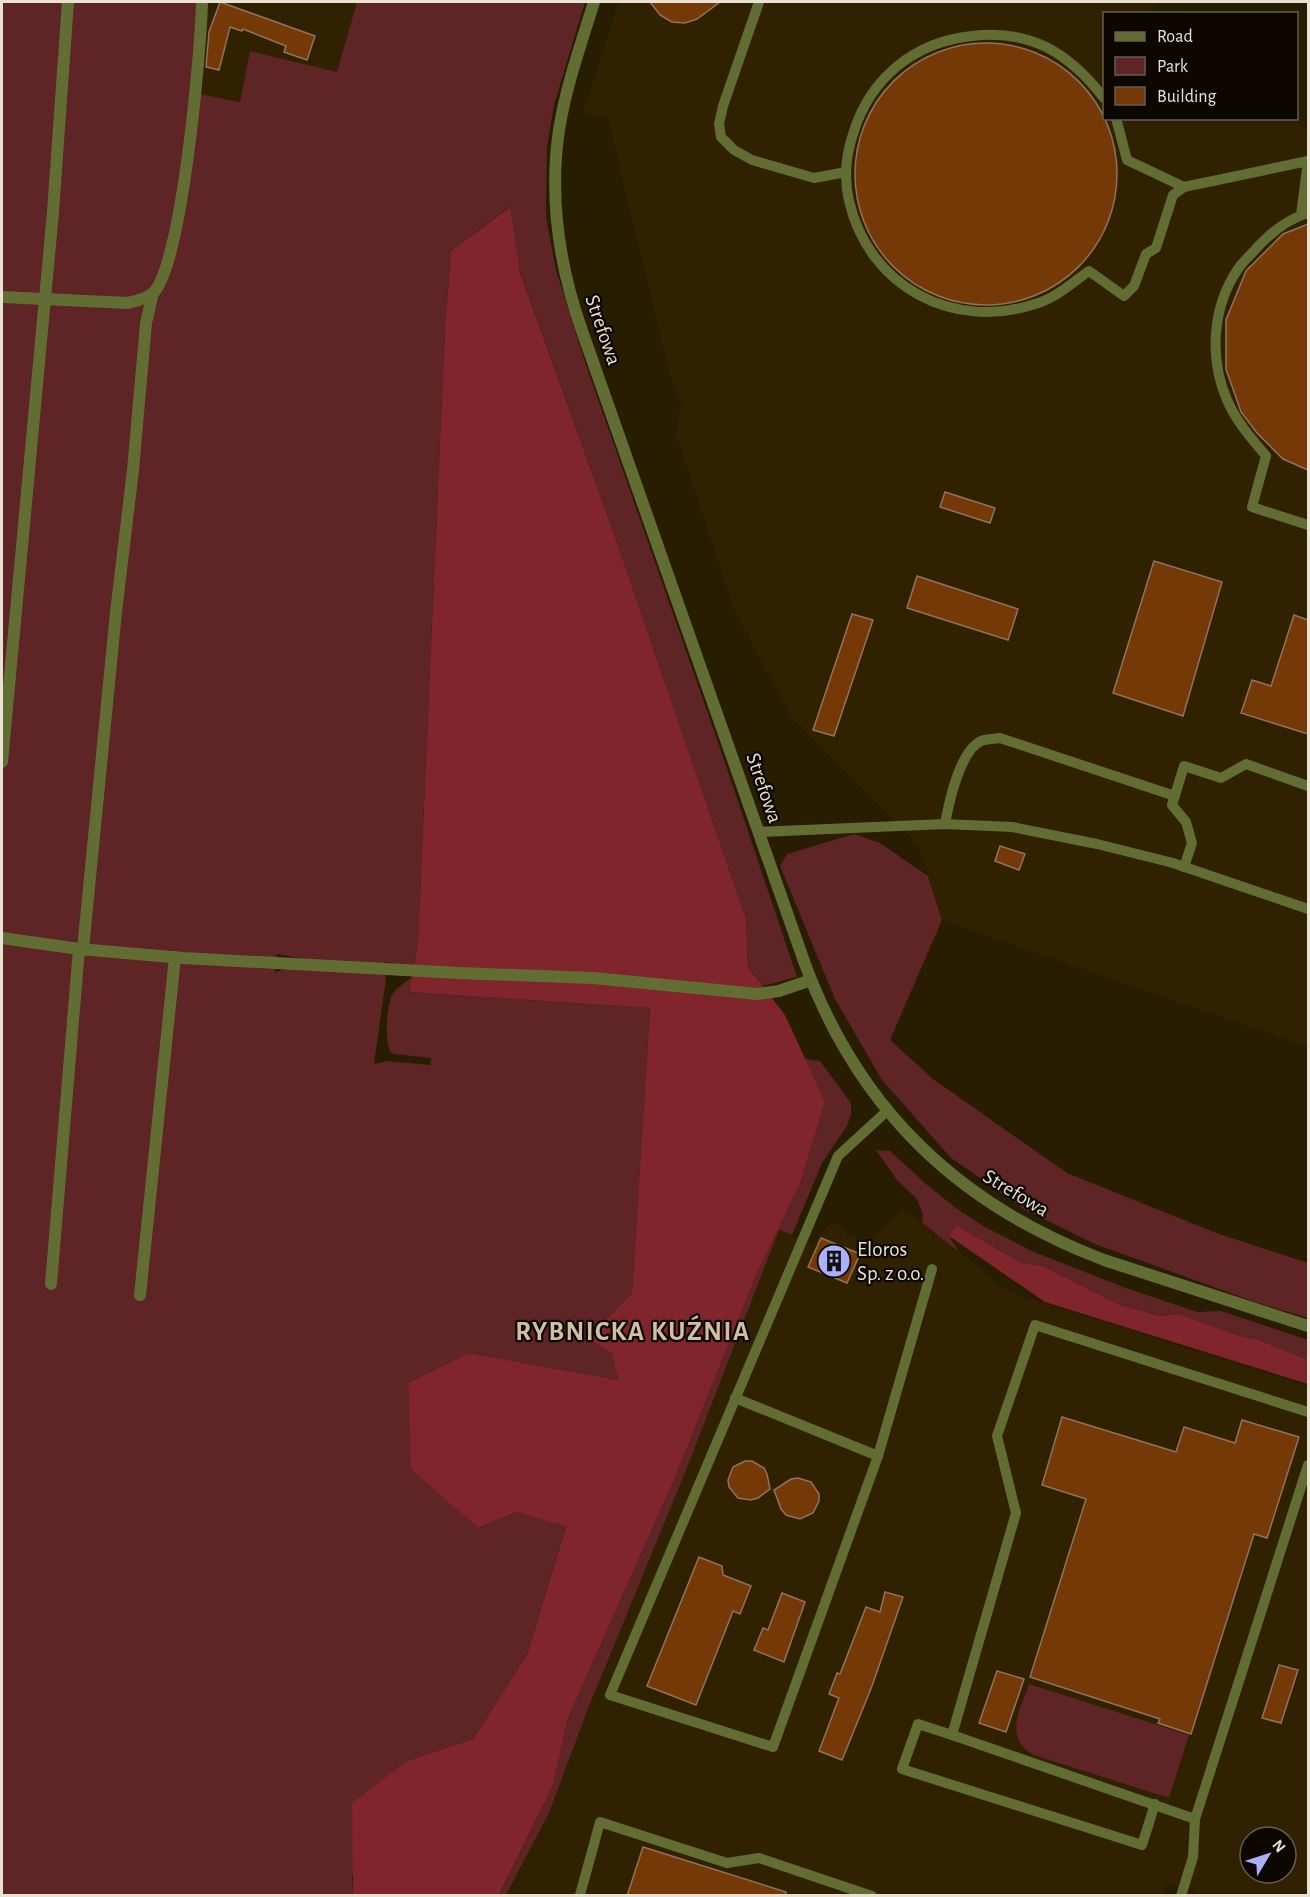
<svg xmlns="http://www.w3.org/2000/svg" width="1310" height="1897" viewBox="0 0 1310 1897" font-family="'Alegreya Sans',sans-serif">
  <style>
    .built { fill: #302100; fill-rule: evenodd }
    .green { fill: #5e2426 }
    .forest { fill: #81252d }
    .building { fill: #753908; stroke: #90725f; stroke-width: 1.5 }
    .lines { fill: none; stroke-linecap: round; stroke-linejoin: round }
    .service { stroke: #616d33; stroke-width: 10 }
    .minor { stroke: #616d33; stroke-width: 12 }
    .tertiary { stroke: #616d33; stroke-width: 12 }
    .labels { text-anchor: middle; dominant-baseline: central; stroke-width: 4.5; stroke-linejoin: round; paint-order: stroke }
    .street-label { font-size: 21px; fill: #e9e1d1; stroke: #0c0701 }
    .poi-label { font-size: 21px; fill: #e9e1d1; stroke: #0c0701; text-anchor: start }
    .district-label { font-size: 27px; font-weight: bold; letter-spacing: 1.5px; fill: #cfc09f; stroke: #0c0701 }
  </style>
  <rect width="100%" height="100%" fill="#281c01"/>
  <g class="built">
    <path d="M207,2H357L337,73L250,51L241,102L200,94Z"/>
    <path d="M619,2H1156L1152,13L1104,14V118L1291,119L1308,130V1047L942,920L918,844L791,717L734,609L676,434L681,401L673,388L608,119L583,113Z"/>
    <path d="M902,1211L916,1218L1010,1292L1308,1386V1895H1198V1893L1167,1883L1163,1896H506L549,1813L588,1709L687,1468L779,1230L812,1245L829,1224L840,1225L849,1236L867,1244ZM1250,1837H1286V1873H1250Z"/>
  </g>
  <g class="green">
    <path d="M2,2H207L200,94L240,102L250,51L337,72L357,2H585L554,105L547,147L546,217L556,270L584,359L720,748L797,977L763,986L748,967L746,919L613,531L520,271L509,207L451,251L445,328L418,942L413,968L395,967L394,963L385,962L384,966L322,962L277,954L275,973L283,969L296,968L385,974L386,979L374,1064L388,1061L430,1065L431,1058L395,1054L391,1053C384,1042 386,1002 394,992C399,986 407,982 412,976L409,992L650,1008L632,1293L587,1339L612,1353L618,1380L469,1353L408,1383L412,1469L478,1528L516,1512L566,1525L527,1655L473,1739L407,1761L352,1876L353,1895L2,1896Z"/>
    <path d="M854,834L880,843L928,876L942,920L890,1040L933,1079L1067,1173L1219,1234L1308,1263V1318L1258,1303L1095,1244L1027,1211L951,1158L882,1080L835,999L780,866L787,854Z"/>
    <path d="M805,1059L820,1061L851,1103V1115L847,1126L822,1163L792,1235L779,1230L687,1468L588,1709L549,1813L506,1895L499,1896L553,1785L568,1718L674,1480L757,1273L800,1184L825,1102Z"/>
    <path d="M876,1150L890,1151L926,1184L956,1208L985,1227L1034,1252L1126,1288L1197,1312L1221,1311L1308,1340V1360L1259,1340L1237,1335L1179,1314L1162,1316L1120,1305L1043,1266L1021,1263L956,1225L949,1236L959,1252L922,1223L923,1215L917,1199L897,1180Z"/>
    <path d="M1029,1684L1189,1735L1169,1798L1034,1755C1003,1738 1020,1710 1029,1684Z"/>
  </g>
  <g class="forest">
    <path d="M510,207L520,272L613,531L746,919L748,967L785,1015L825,1102L800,1184L757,1273L674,1480L568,1718L553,1785L499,1895H353L352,1803L407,1761L473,1739L527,1655L566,1526L516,1512L478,1528L411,1469L408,1383L469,1353L618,1380L612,1353L587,1339L632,1293L650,1008L409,992L418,942L445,328L451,251Z"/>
    <path d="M956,1225L1021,1263L1043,1266L1120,1305L1161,1316L1179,1314L1237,1335L1259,1340L1308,1360V1384L1045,1302L949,1236Z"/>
  </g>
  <g class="building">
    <path d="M220,2L315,36L307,60L284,52L286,46L243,29L242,31L230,27L219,70L206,67L209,32Z"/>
    <path d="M650,2H720L697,19L685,23L672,22L660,15Z"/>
    <circle cx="986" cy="174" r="131"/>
    <path d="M1308,224V470L1283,459L1257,433L1241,412L1226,369V320L1246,271L1283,234Z"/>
    <path d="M945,492L995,508L990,523L940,507Z"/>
    <path d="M1154,561L1222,582L1183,716L1113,693Z"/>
    <path d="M917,576L1018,609L1008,640L907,608Z"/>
    <path d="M852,614L873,620L834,736L813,730Z"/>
    <path d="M1294,615L1308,620V734L1241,713L1252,680L1271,686Z"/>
    <path d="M1000,846L1025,854L1019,870L995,861Z"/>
    <path d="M821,1238L860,1254L847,1283L808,1267Z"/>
    <path d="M1062,1417L1176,1452L1184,1427L1235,1443L1242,1420L1299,1437L1267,1538L1254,1534L1191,1734L1158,1723L1160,1719L1030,1677L1086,1499L1042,1485Z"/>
    <path d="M745,1461H752L764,1468L767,1474L770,1489L758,1498L751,1500L738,1498L729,1487L728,1480L733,1467Z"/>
    <path d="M798,1478L811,1482L819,1494V1501L813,1513L800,1519L786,1515L781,1509L774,1490L791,1479Z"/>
    <path d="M699,1557L722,1566L723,1575L751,1586L740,1614L733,1611L696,1705L647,1686Z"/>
    <path d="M885,1592L903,1597L872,1686L842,1760L819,1751L839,1698L829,1694L837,1673L840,1674L866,1607L880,1612Z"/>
    <path d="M782,1593L805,1602L784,1662L754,1650L763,1628L768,1630Z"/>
    <path d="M1279,1665L1298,1670L1281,1723L1262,1718Z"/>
    <path d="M997,1671L1024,1679L1006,1732L979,1723Z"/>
    <path d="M643,1847L786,1892V1896H627Z"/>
  </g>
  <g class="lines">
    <g class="service">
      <path d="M759,2L723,106L719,124L721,137L734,150L752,160L814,178L846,172"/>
      <path d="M1104,98C1069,53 1031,29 972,36C914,42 870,78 853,134C846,155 844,179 849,201C869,287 953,331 1035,304C1056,298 1072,283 1089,271L1124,296L1134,286L1146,254L1156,248L1173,195L1184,187L1308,161"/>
      <path d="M1116,118L1127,160L1184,187"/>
      <path d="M1308,213C1287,219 1268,235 1253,252C1248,257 1242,263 1238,269C1212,307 1209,358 1227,400C1236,421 1251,438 1266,456L1252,507L1308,525"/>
      <path d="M1301,215L1308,161"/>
      <path d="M945,824C949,802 960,751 981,741C986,739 994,739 1000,738L1175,796"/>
      <path d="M759,832L945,824L1012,827L1097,844L1173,863L1308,909"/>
      <path d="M1184,867L1192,843L1186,822L1172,805L1184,766L1221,778L1246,764L1308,786"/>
      <path d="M887,1111L838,1156L610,1695L773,1747L878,1456L932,1269"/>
      <path d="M735,1398L878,1456"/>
      <path d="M952,1735L1195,1819"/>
      <path d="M1155,1804L1142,1845L902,1769L918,1724L952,1735L1016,1513L997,1436L1035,1325L1308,1412"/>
      <path d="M580,1895L600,1822L727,1863L759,1858L872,1896"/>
      <path d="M1181,1896L1193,1857L1195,1819L1308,1465"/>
    </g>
    <g class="minor">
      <path d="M2,297L128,303C136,301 146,299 153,293C182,266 201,49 202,2"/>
      <path d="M2,762L53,212L68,2"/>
      <path d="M2,938L79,949L183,958L459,973L593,978L758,994L779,991L811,980"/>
      <path d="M83,949L116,612L133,470L146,323L153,293"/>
      <path d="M51,1284L79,949"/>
      <path d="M140,1295L175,957"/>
    </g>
    <path class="tertiary" d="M594,2C581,44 566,86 559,130C549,197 559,264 581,328L805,964C859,1110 959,1205 1104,1260L1308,1326"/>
  </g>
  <defs>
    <symbol id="building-disc" viewBox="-11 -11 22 22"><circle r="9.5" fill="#aab0fb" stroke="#0c0701"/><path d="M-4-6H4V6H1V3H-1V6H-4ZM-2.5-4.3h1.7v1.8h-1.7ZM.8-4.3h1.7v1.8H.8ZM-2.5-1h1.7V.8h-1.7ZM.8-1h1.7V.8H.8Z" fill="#111"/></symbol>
  </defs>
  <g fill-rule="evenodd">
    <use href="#building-disc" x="815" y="1242" width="38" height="38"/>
  </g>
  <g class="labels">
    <g class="street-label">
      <text transform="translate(603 330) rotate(71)">Strefowa</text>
      <text transform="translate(764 788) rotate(71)">Strefowa</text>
      <text transform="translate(1016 1193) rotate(31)">Strefowa</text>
    </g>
    <g class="poi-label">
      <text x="857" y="1249">Eloros<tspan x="857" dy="24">Sp. z o.o.</tspan></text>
    </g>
    <g class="district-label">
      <text x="633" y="1331">RYBNICKA KUŹNIA</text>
    </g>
  </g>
  <rect width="1310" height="1897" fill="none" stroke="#e9e1d1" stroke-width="6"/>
  <rect x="1103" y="12" width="195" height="108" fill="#0c0701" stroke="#645e54" stroke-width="1.5"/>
  <rect x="1115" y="32" width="30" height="9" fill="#616d33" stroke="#645e54" stroke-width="1.5"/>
  <text x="1157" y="42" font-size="18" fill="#e9e1d1">Road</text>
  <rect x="1115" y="57" width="30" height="18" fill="#5e2426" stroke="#645e54" stroke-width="1.5"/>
  <text x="1157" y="72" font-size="18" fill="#e9e1d1">Park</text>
  <rect x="1115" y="87" width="30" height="18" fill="#753908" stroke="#645e54" stroke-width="1.5"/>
  <text x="1157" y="102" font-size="18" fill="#e9e1d1">Building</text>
  <g transform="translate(1268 1855) rotate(51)"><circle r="28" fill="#0c0701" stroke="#645e54" stroke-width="1.5"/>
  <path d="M0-4.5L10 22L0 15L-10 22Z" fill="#aab0fb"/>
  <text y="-9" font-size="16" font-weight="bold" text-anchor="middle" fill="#e9e1d1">N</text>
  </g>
</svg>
